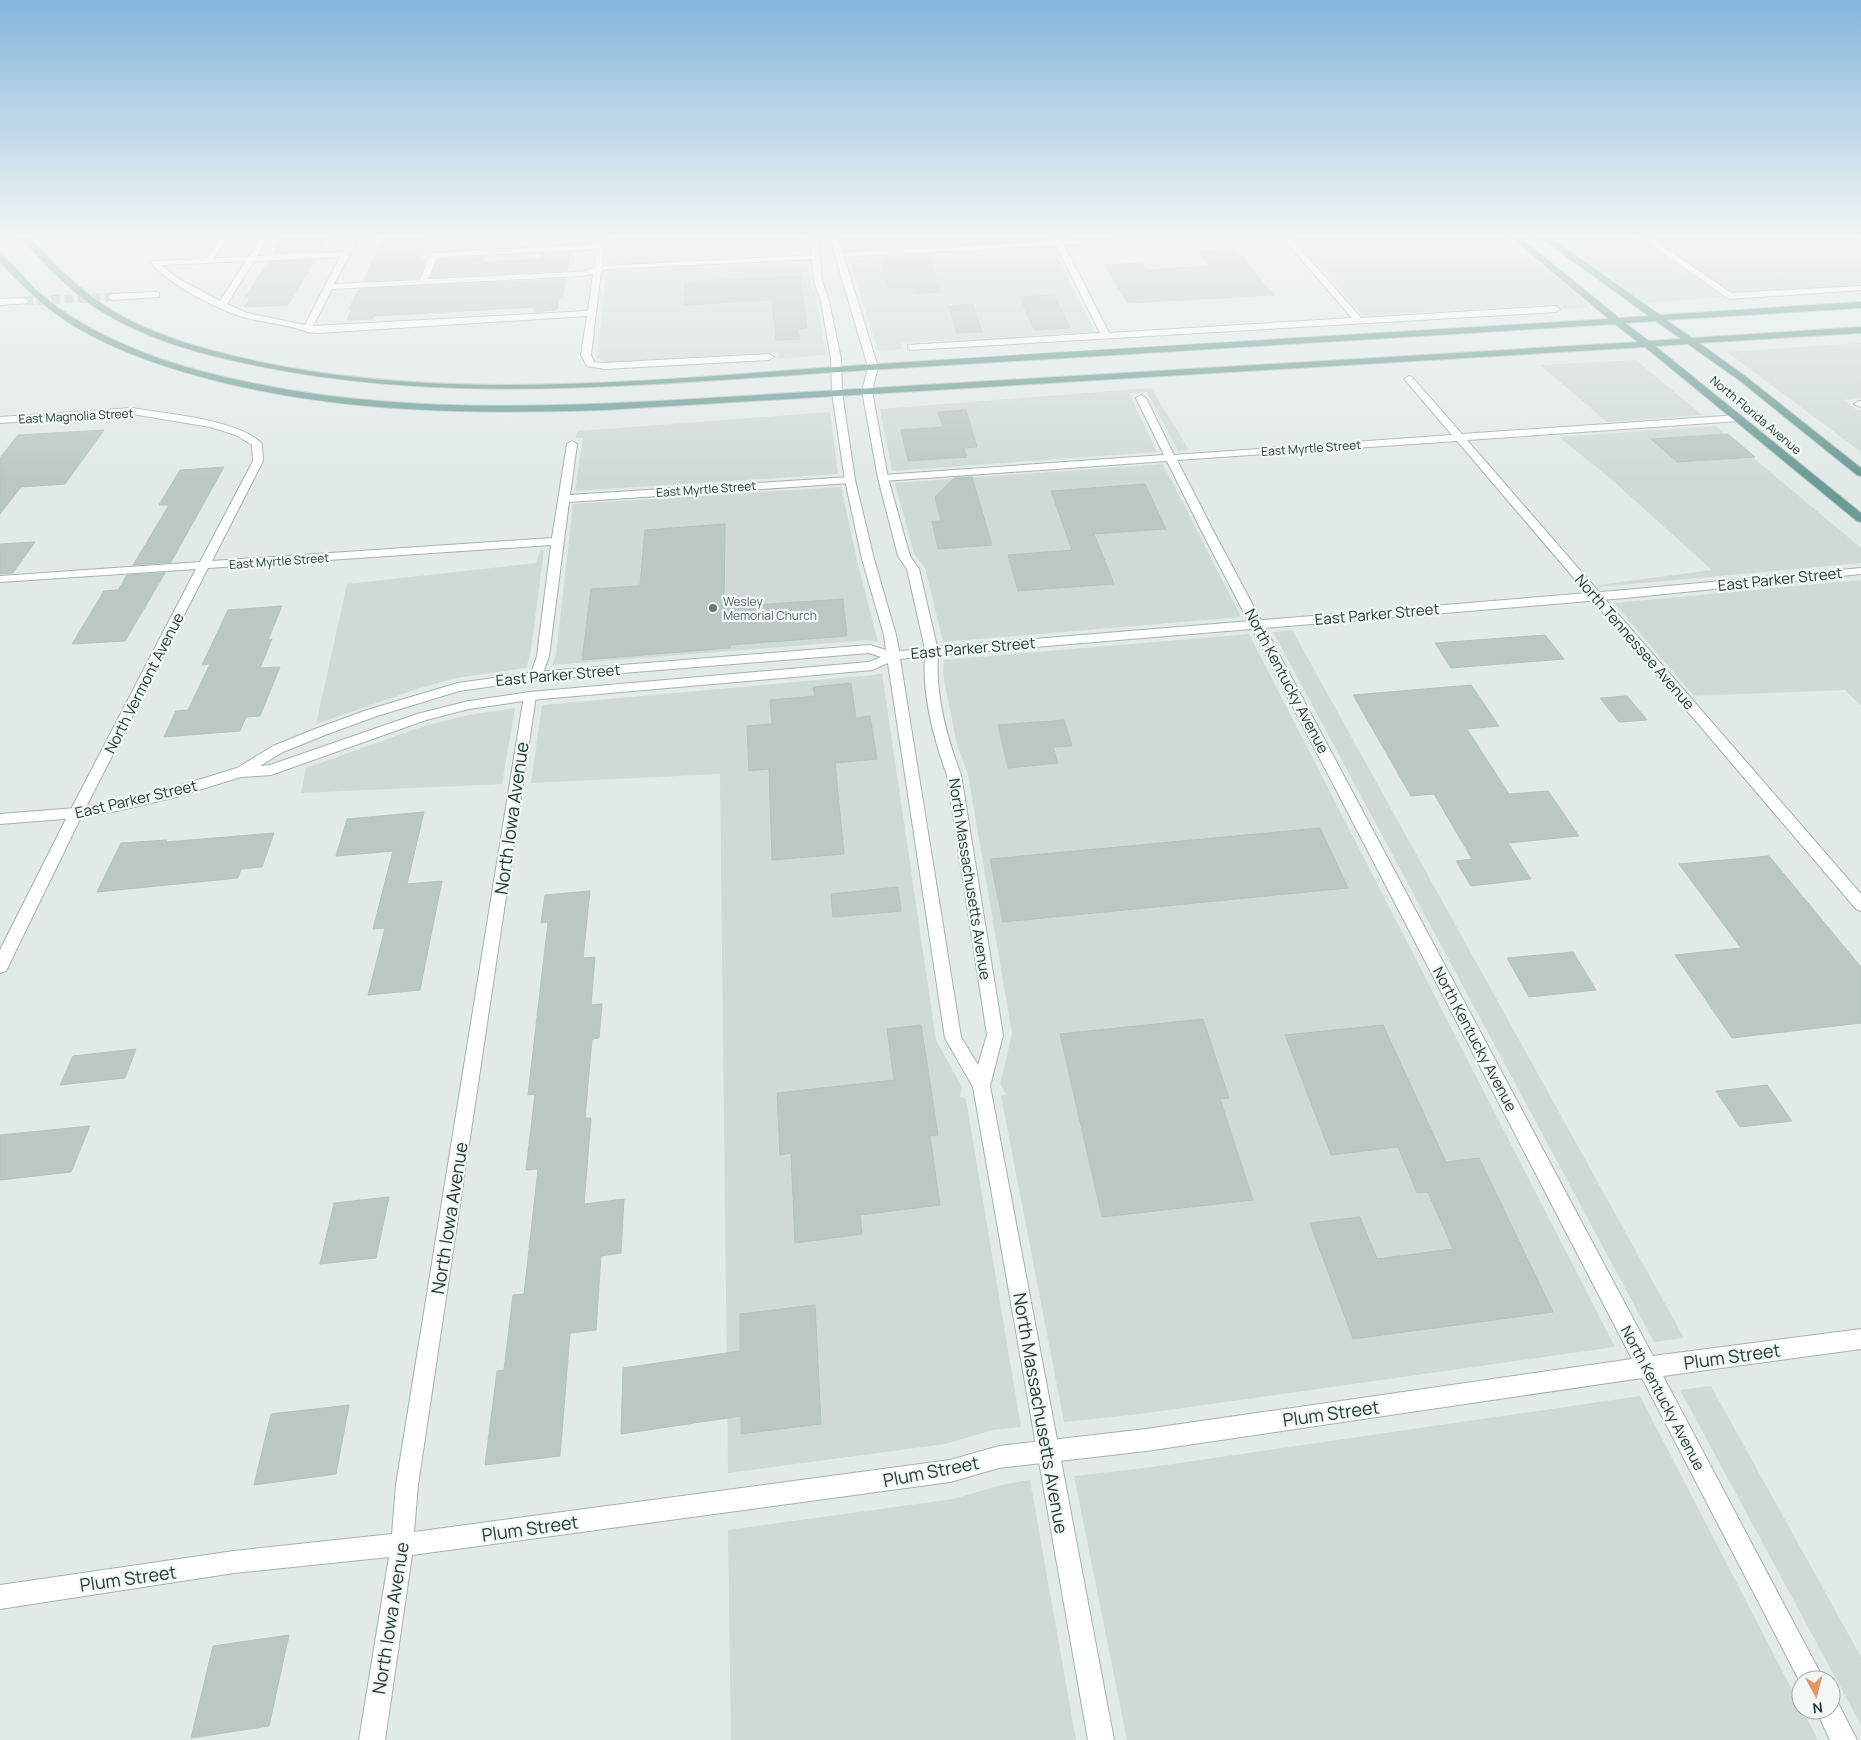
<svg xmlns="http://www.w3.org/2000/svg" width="1861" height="1740" viewBox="0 0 1861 1740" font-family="Manrope,sans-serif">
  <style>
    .built { fill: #cfdad6 }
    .building { fill: #bac7c3; stroke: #b4c3bf }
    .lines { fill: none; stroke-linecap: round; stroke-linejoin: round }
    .street-tunnel { stroke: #bbc7c4; stroke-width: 9; stroke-dasharray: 9 4.5; stroke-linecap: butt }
    .street-casing { stroke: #a4b1ae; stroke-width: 2 }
    .secondary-casing { stroke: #a1b4b0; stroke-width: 2 }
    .primary-casing { stroke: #bdc4c3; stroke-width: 2 }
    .street { fill: #fff; fill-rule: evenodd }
    .secondary { fill: #fff; fill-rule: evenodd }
    .primary { fill: #6a9b95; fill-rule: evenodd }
    .worship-dot { fill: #6b7280; stroke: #f1f7f5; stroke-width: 2 }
    .labels { text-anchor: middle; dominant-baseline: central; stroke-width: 4.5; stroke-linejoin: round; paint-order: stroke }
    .far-street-label { font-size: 12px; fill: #233936; stroke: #f1f7f5 }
    .far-worship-label { font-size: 12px; fill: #5b616d; stroke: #f1f7f5; text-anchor: start }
    .street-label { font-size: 15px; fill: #233936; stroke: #f1f7f5 }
    .near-street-label { font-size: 18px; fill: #233936; stroke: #f1f7f5 }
  </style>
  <rect width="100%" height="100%" fill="#e1eae7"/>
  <g class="built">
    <path d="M611,238H806L808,254L608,264Z"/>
    <path d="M841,238H1049L1050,240L846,251Z"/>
    <path d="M1295,238H1509L1591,307L1564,309L1559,304L1363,316Z"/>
    <path d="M1553,238H1637L1723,297L1645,303Z"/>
    <path d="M1645,238H1861V288L1729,296Z"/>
    <path d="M1053,247L1095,332L901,343L902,349L878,351L849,258Z"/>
    <path d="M808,261L810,282L817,302L826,355L779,359L778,352L607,362L597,358L607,271Z"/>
    <path d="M1861,343V398L1843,400L1857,410H1861V452L1727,352Z"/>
    <path d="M1636,360L1702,415L1607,422L1540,365Z"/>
    <path d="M1151,388L1189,450L1178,451L1147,392L1129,393L1157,452L892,471L880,409Z"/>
    <path d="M830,412L838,474L575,491L583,438H575L578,431Z"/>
    <path d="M1715,426L1861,548V563L1599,587L1598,585L1712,570L1611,479L1559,437Z"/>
    <path d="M1163,464L1241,617L943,642L925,568L914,554L895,483Z"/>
    <path d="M841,487L857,560L878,642L869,640L552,665L556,655L573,504Z"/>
    <path d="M540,550H544L530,656L526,668L456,678L414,690L316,724L347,584L536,563Z"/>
    <path d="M1861,580V706L1845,690L1694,696L1614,603Z"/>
    <path d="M1292,630L1295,635L1684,1338L1654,1342L1273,632Z"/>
    <path d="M1249,634L1615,1347L1140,1414L1064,1422L1001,1096L1006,1094L1000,1084L1012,1034L968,774L957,745L943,675L944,660Z"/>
    <path d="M882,673L936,1040L962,1087L960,1097L966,1099L1021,1427L993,1430L945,1444L728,1473L720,774L531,783L542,705L874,675Z"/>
    <path d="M515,708L502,784L301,793L306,768L424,726L469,715Z"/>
    <path d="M1711,1386L1861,1657V1725L1680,1390Z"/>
    <path d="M1640,1396L1818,1740H1127L1074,1476L1152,1467Z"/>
    <path d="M1030,1480L1076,1740H731L728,1530L953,1499L1005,1484Z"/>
  </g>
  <g class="building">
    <path d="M283,238H327L320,251L273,253Z"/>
    <path d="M383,238H426L417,260L426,259L419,278L363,281Z"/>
    <path d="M876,238H922L925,246L879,249Z"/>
    <path d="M1236,249L1273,295L1127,303L1105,265L1142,263L1146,270L1210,266L1199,251Z"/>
    <path d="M571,252L567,271L431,277L438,259L483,257L481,262L541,259L542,254Z"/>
    <path d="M928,254L940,292L914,294L912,287L889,288L881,257Z"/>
    <path d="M315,260L288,305L244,307L250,298H245L268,262Z"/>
    <path d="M800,276L807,328L798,329L800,339L776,340L772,300L684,305L685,282Z"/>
    <path d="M566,279L563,296H560L557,310L534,312L535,307L374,316L372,319L347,320L352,309H349L359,289Z"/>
    <path d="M1054,295L1070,328L1034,330L1020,297Z"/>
    <path d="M973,304L982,332L957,333L949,306Z"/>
    <path d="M966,410L977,447L964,448L967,457L908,461L901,430L943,427L938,412Z"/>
    <path d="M104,430L65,484L21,487L0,514V458L18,435Z"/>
    <path d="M1728,434L1755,457L1677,462L1651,439Z"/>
    <path d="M224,467L171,562L133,565L169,505H159L180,470Z"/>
    <path d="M972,477L992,545L938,549L932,521H941L935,497L954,478Z"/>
    <path d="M1145,484L1166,529L1094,534L1114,584L1018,591L1008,555L1072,550L1051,491Z"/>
    <path d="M725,524L724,607L843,599L847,636L730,645V648L582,660L591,589L640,586L645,530Z"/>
    <path d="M35,542L13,573L0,574V544Z"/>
    <path d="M165,573L125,641L72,644L104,591L118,590L127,575Z"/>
    <path d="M282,606L268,640L272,639L260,668L280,667L260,716L246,717L240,731L164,737L176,711L188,710L210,664L202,665L228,610Z"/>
    <path d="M1545,635L1564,659L1451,668L1435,643Z"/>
    <path d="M851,683L856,718L870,716L877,759L835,763L844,854L772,860L769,769L749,771L747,726L772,724L770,700L815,696L813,687Z"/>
    <path d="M1471,685L1499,726L1467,729L1509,794L1548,791L1579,836L1508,843L1531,879L1471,886L1456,861L1472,859L1434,794L1411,796L1353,695Z"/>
    <path d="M1627,696L1647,720L1619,722L1600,698Z"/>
    <path d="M1064,720L1072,746L1053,747L1058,763L1008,768L998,725Z"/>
    <path d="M424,812L407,884L442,881L420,990L368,995L385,928L373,929L393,851L336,856L347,819Z"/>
    <path d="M1320,828L1348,888L1003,922L990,859Z"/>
    <path d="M274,833L262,867L241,869L238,878L97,892L121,843L167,840L165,842Z"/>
    <path d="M1769,856L1861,967V1023L1732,1038L1675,955L1741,948L1679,864Z"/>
    <path d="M898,887L901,911L833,917L831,894Z"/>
    <path d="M590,891L583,958L595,957L591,1005L602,1004L599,1038L592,1039L585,1118H591L584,1204L624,1199L621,1253L601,1256L596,1330L570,1333L560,1456L485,1465L497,1371L504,1370L513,1295L524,1294L538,1169L526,1170L535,1094L528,1095L548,922L541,923L545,895Z"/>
    <path d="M1573,952L1596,990L1529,997L1507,958Z"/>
    <path d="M1203,1019L1229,1098L1220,1099L1253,1200L1102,1217L1060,1034Z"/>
    <path d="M921,1025L938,1135L930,1136L940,1205L860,1215L862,1234L795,1243L791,1153L780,1155L777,1093L894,1080L887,1029Z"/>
    <path d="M1383,1025L1446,1162L1479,1158L1553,1312L1353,1339L1310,1223L1360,1217L1377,1259L1453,1249L1428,1192L1417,1193L1398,1147L1331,1155L1285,1035Z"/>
    <path d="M136,1049L125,1078L60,1085L73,1056Z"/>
    <path d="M1767,1085L1792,1121L1740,1127L1716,1091Z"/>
    <path d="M90,1126L71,1172L0,1180V1135Z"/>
    <path d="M389,1197L376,1258L320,1264L334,1203Z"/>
    <path d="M815,1305L821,1424L741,1434V1416L621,1434L623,1368L740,1351V1314Z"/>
    <path d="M349,1405L336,1474L254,1485L271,1414Z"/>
    <path d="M289,1635L269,1726L191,1738L213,1646Z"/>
  </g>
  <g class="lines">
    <path class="street-tunnel" d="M24,301L112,297"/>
    <defs>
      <g id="street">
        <path d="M220,238H228L214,258L249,257L261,238H269L257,256L343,252L350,238H358L334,284L420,280L430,255L434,253L597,244L598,238H606L602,266L816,255L820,257L816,259L610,269L601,271L591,355L594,362L604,363L769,354L774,357L769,360L604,369L587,366L581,355L587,316L318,333L307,332C287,324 264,323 243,317C216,309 170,285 151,263L155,261L206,259ZM597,249L594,268L581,272L428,279L437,257ZM340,257L305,325L247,313L227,304L254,261ZM246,261L220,301L177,278L162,265ZM593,274L588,311L313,326L332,289L581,276Z"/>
        <path d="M1283,238H1291L1361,318L1556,306L1560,309L1556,312L911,350L908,349V345L1100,333L1056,245L839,257L835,255L839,253L1062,241L1109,333L1352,318Z"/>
        <path d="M1641,238H1651L1731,293L1861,286V290L1729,299Z"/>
        <path d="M156,292L159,293V297L112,300L108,297L112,294Z"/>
        <path d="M24,298L28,301L27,303L0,305V299Z"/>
        <path d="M1409,376L1412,377L1462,434L1739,415L1744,418L1739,421L1467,440L1861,894V911L1856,909L1457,441L1177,460L1215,534L1653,1356L1861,1329V1349L1663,1376L1824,1680H1801V1684L1642,1378L1146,1451L999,1468L950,1482L412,1555L385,1740H359L389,1557L234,1573L0,1609V1585L234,1551L392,1534L396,1485L524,696L530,692L536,696L418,1485L414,1532L950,1460L999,1446L1146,1429L1632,1359L1203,534L1167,461L883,481L878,478L883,475L1164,455L1136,398L1141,395L1146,398L1174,455L1452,435L1406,381L1404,379Z"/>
        <path d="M1859,401H1861V407L1854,404Z"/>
        <path d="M132,408C166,414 239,419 262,444L263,461L212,561L552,538L567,444L572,441L577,444L570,495L850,477L855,480L850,483L569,502L549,656L542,676L536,680L530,676L537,656L551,545L208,568L83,813L6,971L0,973V950L69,813L196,569L0,582V576L200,562L253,461L252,445L236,435L210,427L132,414L0,423V417Z"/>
        <path d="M1831,1699L1837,1701L1857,1740H1830L1816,1710H1831Z"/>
      </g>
      <g id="secondary">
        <path d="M810,238H818L822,281L829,301L841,359L842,393L855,480L874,559L896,635L899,651L925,649L907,569L898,556L878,478L862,391L868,367L830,238H838L878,367L872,391L888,478L910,556L919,569L937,647L1625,590L1861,568V574L1625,598L938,655C935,695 947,738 961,775L1003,1035L990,1086L1114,1740H1088L973,1087L945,1038L888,663L872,670L530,700L469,709L426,720L271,775L241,777L176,797L117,811L76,818L0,824V814L76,808L117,801L175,787L237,768L273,746L315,729L367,710L458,683L536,672L870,645L886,650L884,635L862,559L845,480L832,393L831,359L821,301L814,281ZM869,653L881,657L869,662L530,692L469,701L417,714L270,765L260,766L283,752L325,735L377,716L459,691L536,680ZM925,656C922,694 934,740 947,775L987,1035L978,1065L961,1037L900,659Z"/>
        <path d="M1053,238H1061L1062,241L1159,238L1155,240L1059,245H1056Z"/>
      </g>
      <path id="primary" d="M21,238H30C51,260 71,282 95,299C130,325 173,340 214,351C431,409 658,378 878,364C1121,348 1365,334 1609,319L1512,238H1521L1619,318L1649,316L1541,238H1551L1660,315L1861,302V308L1666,320L1692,338L1861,327V333L1699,343L1745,376L1861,468V476L1857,475L1739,380L1688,344L1655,346L1861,513V522L1857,521L1645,347L604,410C477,414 350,413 225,383C173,370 121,354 74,326C45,308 22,286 0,262V255C11,259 27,282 37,291C59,310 84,326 110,338C157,361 207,374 257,384C390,411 525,408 659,401L1638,342L1615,324C1372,339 1128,354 885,369C659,382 436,412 214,356C172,346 129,330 93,306C66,287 43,262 21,238ZM1656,321L1681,339L1649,341L1625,323Z"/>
    </defs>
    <use href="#street" class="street-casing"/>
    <use href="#secondary" class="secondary-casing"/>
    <use href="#primary" class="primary-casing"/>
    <use href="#street" class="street"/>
    <use href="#secondary" class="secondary"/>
    <use href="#primary" class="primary"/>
  </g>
  <linearGradient id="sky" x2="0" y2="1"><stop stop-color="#84b6dc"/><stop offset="0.49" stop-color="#f2f6f4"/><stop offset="1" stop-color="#f2f6f4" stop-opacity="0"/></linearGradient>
  <rect width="1861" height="482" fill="url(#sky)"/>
  <circle class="worship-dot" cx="713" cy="608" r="5"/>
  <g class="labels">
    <g class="far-street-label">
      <text transform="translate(1756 415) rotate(40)">North Florida Avenue</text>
      <text transform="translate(76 416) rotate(-3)">East Magnolia Street</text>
      <text transform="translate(1311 448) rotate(-4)">East Myrtle Street</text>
      <text transform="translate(706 489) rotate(-4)">East Myrtle Street</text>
      <text transform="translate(279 561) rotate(-4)">East Myrtle Street</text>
    </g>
    <g class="far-worship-label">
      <text x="723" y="601">Wesley<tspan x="723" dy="14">Memorial Church</tspan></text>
    </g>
    <g class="street-label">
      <text transform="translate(1780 579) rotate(-6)">East Parker Street</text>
      <text transform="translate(1377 614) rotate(-5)">East Parker Street</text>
      <text transform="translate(1635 642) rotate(49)">North Tennessee Avenue</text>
      <text transform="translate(973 648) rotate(-5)">East Parker Street</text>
      <text transform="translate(558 675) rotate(-5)">East Parker Street</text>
      <text transform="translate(1287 681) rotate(62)">North Kentucky Avenue</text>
      <text transform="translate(144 683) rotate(-63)">North Vermont Avenue</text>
      <text transform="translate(136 799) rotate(-13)">East Parker Street</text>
      <text transform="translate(970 879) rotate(81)">North Massachusetts Avenue</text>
      <text transform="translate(1475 1039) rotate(62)">North Kentucky Avenue</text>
      <text transform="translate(1663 1398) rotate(62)">North Kentucky Avenue</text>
    </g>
    <g class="near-street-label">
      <text transform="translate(511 818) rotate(-82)">North Iowa Avenue</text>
      <text transform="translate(449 1218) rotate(-81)">North Iowa Avenue</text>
      <text transform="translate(1732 1356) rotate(-8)">Plum Street</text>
      <text transform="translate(1041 1413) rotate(80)">North Massachusetts Avenue</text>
      <text transform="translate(1331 1413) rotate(-8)">Plum Street</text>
      <text transform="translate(931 1471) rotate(-11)">Plum Street</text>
      <text transform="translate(530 1528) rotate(-8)">Plum Street</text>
      <text transform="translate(128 1578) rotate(-8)">Plum Street</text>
      <text transform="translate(390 1618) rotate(-81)">North Iowa Avenue</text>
    </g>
  </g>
  <g transform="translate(1816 1695) rotate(173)"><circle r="24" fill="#f1f7f5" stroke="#9faba9"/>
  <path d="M0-4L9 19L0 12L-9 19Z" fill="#e49565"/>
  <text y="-8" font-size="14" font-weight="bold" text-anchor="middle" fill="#233936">N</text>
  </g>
</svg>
